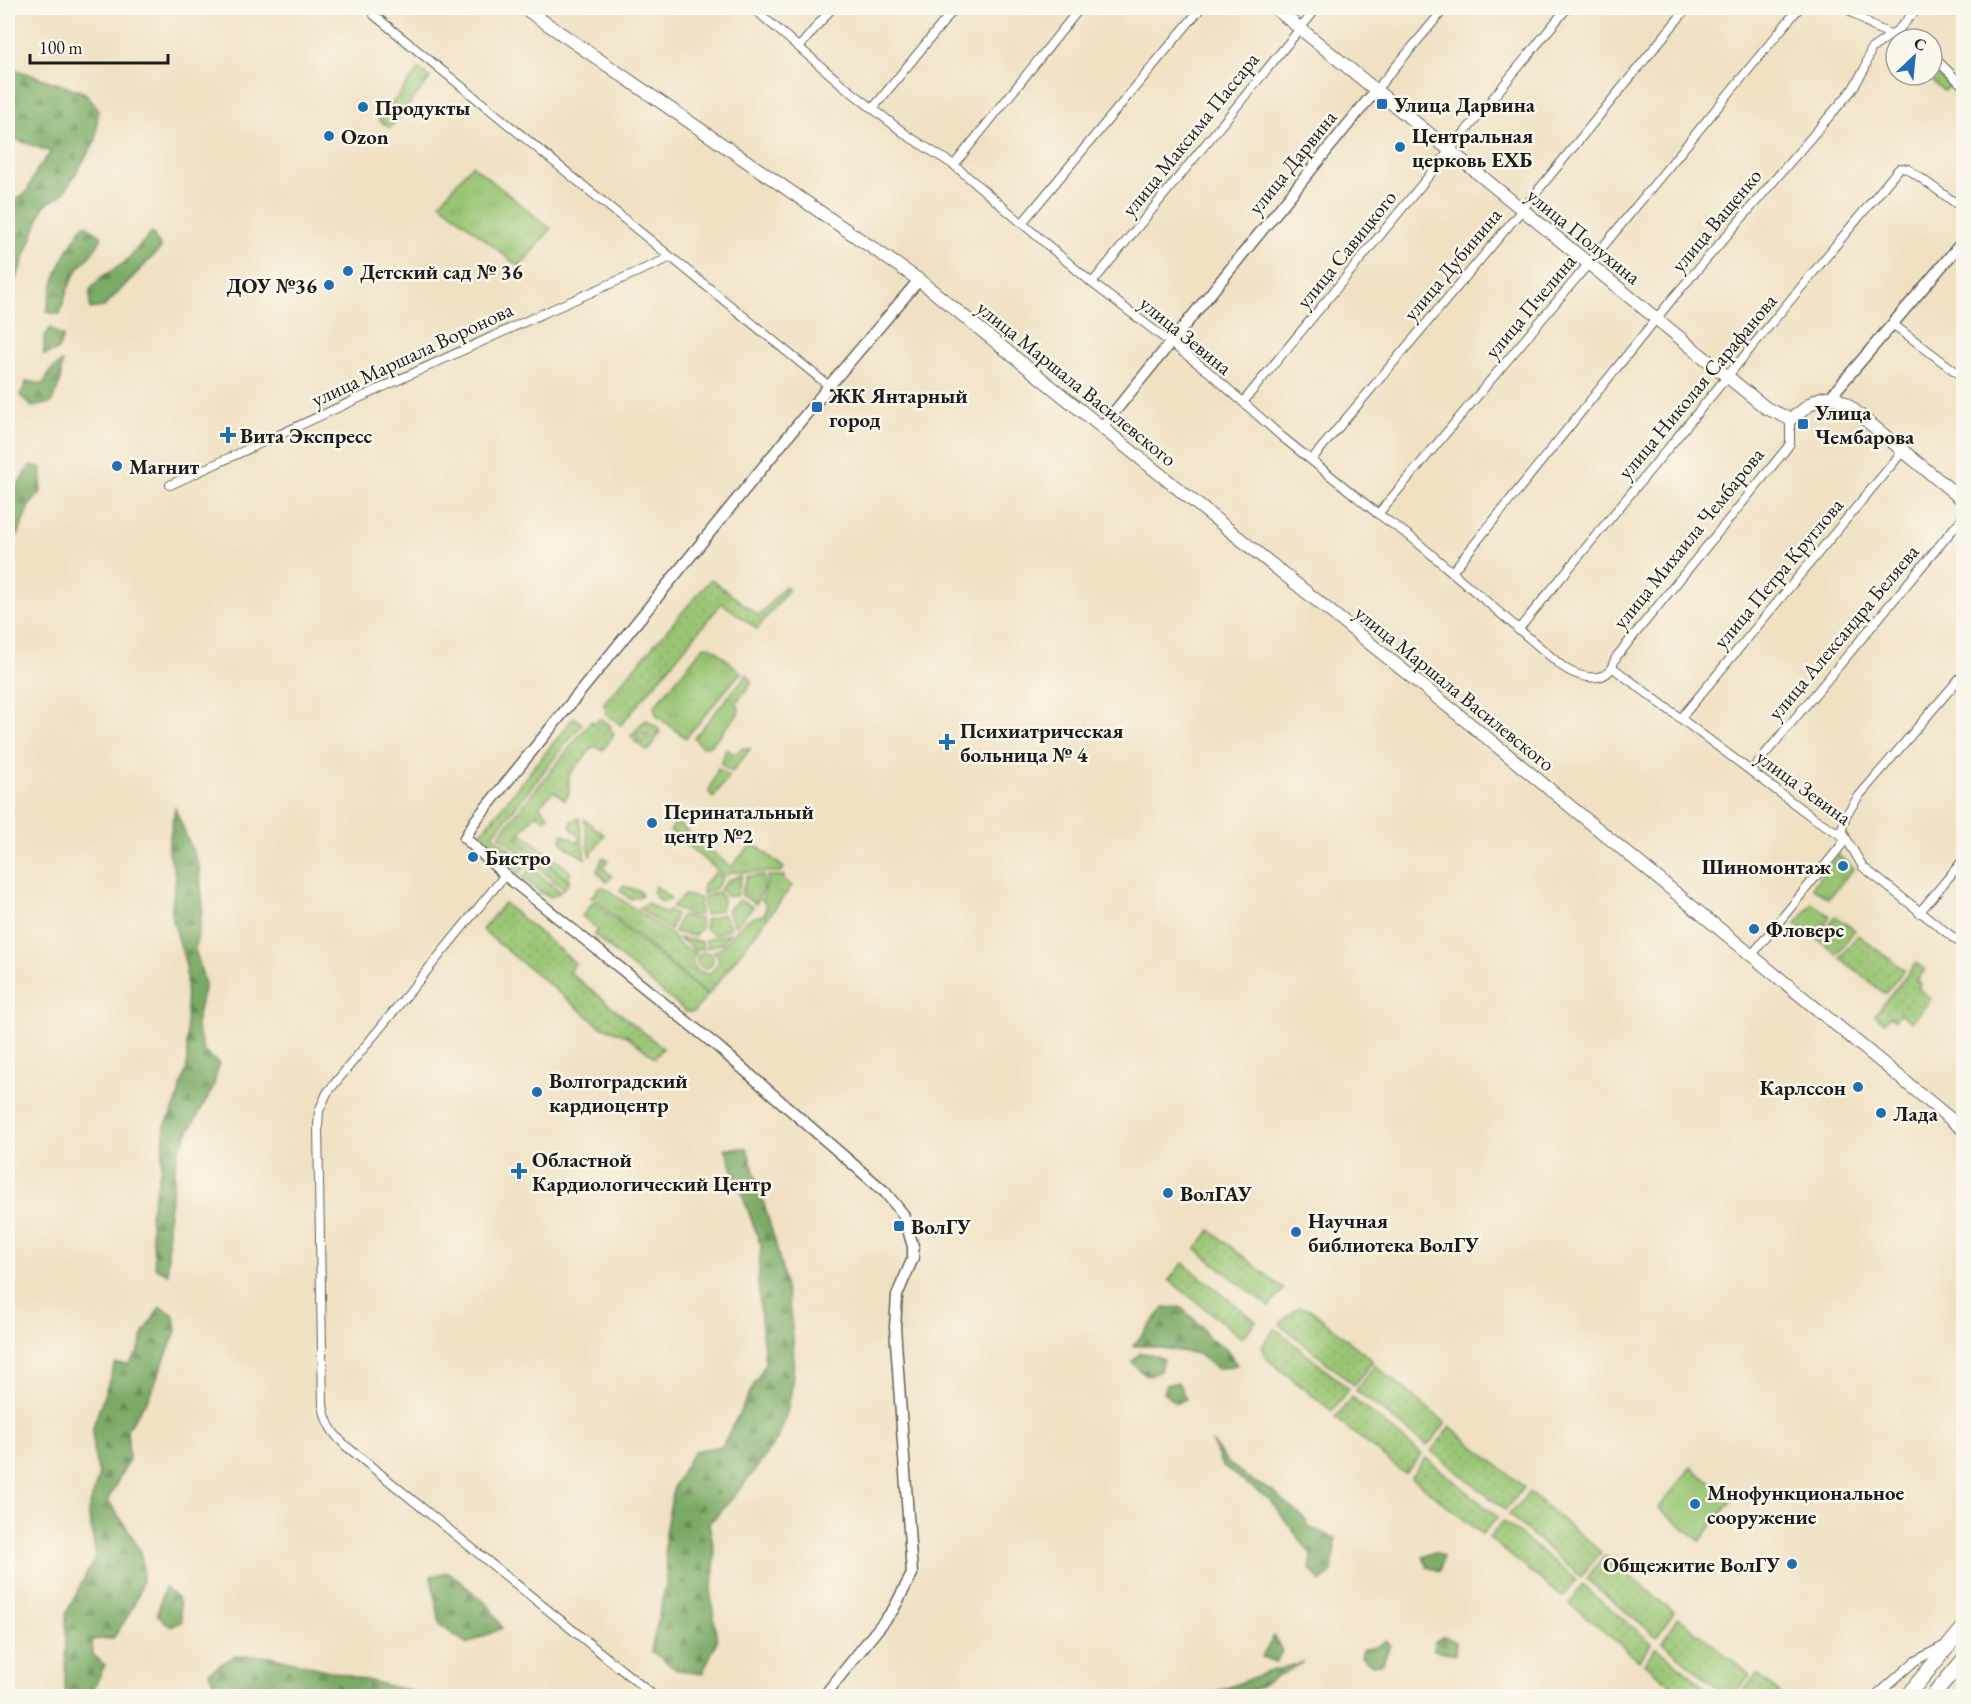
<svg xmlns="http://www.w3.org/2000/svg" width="1971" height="1704" viewBox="0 0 1971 1704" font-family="'EB Garamond',serif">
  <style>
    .grass { fill: url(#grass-dots); stroke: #5a7048; stroke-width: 1.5 }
    .forest { fill: url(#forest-firs); stroke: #4b6340; stroke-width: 1.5 }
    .park { fill: url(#park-tufts); stroke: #5a7048; stroke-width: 1.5 }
    .pitch { fill: #99c573; stroke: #5a7048; stroke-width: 1.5 }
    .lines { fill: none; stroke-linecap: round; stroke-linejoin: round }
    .minor-casing { stroke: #666156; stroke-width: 10 }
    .tertiary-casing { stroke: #666156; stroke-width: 13 }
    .secondary-casing { stroke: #666156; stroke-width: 14 }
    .trunk-casing { stroke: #666156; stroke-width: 16 }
    .minor { stroke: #fff; stroke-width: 8 }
    .tertiary { stroke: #fff; stroke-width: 10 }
    .secondary { stroke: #fff; stroke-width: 12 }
    .trunk { stroke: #fff; stroke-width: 14 }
    .poi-dot { fill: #1f6fb2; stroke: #fbf7ec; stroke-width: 2 }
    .labels { text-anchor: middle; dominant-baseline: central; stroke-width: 5; stroke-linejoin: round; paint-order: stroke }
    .poi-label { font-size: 21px; font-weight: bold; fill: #1c1c1c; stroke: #fbf7ec; text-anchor: start }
    .street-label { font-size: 21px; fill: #1c1c1c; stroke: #fbf7ec }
  </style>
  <defs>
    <pattern id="grass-dots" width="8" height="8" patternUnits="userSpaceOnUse" patternTransform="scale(1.5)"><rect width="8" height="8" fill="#99c573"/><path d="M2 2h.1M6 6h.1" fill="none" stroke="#83a963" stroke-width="1.8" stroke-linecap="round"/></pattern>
    <pattern id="forest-firs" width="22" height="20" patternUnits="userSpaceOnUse" patternTransform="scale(1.5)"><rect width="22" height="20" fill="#7aaa65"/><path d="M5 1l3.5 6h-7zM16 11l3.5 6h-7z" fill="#638a52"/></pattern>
    <pattern id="park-tufts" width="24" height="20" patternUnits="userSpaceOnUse" patternTransform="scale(1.5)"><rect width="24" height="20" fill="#99c573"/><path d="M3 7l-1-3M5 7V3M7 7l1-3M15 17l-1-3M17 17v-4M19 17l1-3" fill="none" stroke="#83a963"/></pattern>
  </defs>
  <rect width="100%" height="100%" fill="#fbf7ec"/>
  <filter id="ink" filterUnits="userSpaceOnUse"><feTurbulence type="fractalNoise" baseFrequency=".0167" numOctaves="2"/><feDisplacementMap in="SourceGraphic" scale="12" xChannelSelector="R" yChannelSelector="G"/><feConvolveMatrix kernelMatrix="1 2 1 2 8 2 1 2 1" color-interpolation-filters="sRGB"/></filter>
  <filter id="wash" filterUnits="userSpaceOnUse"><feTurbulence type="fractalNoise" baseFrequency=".008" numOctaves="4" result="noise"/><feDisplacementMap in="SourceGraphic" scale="24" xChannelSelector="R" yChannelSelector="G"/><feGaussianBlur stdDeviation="1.35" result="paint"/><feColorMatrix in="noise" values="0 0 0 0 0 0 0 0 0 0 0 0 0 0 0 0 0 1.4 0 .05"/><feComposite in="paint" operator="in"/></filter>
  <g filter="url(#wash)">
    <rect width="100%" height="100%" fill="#f0e1c3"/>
    <g class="grass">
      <path d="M711,579L759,616L785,586L789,589L757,629L722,603L621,725L605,713L607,709L603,704Z"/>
      <path d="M574,717L582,724L493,835L527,865L518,875L483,845L481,833Z"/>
      <path d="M601,718L611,726L609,728L614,734L603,750L594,746L569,775V793L565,800L554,791L539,806L549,816L545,820L536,814L516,838L569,882L564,889L499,835L591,721L595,723Z"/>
      <path d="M531,868L561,892L552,897L541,893L522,878Z"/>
      <path d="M593,902L707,996L694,1012H686L594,935L598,930L582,916Z"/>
      <path d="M504,903L575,963L569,972L663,1048L655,1058L627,1036L600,1026L482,930Z"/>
      <path d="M1812,903L1830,916L1815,937L1796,924Z"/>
      <path d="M1835,916L1855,930L1837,954L1818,939Z"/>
      <path d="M1858,935L1904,970L1885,994L1840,958Z"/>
      <path d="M1916,963L1925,970L1917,980L1921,984L1918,988L1931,999L1912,1022L1900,1013L1895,1020L1890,1016L1884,1023L1875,1015Z"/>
      <path d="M1210,1230L1284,1289L1269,1307L1196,1249Z"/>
      <path d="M1183,1263L1256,1321L1242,1338L1169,1280Z"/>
      <path d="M1298,1307L1310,1309L1373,1361L1354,1385L1280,1324Z"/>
      <path d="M1275,1328L1349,1389L1332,1411L1267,1359L1262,1346Z"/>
      <path d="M1375,1365L1446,1423L1427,1446L1356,1390Z"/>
      <path d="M1352,1397L1422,1454L1405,1474L1335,1418Z"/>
      <path d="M1451,1427L1524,1487L1505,1510L1431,1451Z"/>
      <path d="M1426,1458L1498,1517L1482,1534L1411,1477Z"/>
      <path d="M1529,1492L1601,1552L1581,1577L1509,1515Z"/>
      <path d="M1503,1521L1577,1580L1562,1597L1489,1538Z"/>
      <path d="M1605,1556L1674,1612L1657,1637L1586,1579Z"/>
      <path d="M1582,1585L1652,1643L1639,1660L1570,1604Z"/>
      <path d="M1678,1617L1751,1675L1732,1696H1727L1662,1642Z"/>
      <path d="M1656,1647L1716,1696H1685L1644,1663Z"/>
      <path d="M1757,1674L1782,1695L1783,1696H1739Z"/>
    </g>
    <g class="forest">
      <path d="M8,67L85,93L98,109L96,140L64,193L44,206L16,279L8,287V205L26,193L37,170L51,152L8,137Z"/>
      <path d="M85,224L102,237C97,250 88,257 79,268C69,281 64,298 60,314L47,312C51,280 66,249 85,224Z"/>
      <path d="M152,232L161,248L104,307L90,309V290L101,277L123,264Z"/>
      <path d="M50,328L63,337L58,350L44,355V338Z"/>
      <path d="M62,362L60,384L51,403L32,407L20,395L27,381L43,384L51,370Z"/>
      <path d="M30,465L42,468L41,492L29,506L18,535L8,532V500Z"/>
      <path d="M175,808L199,867L203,907L195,949L205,984L196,1024L204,1052L219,1064L213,1088L178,1151L168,1220V1274L155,1267L150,1214L161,1168L165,1126L176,1103L187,1066L186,965L171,914L176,877L168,849Z"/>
      <path d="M725,1148H747C772,1235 816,1344 780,1433C777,1441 770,1449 765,1456C747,1481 731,1502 709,1523L715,1556L711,1596L717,1641L702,1674L677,1670L651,1651L666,1584L665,1533L674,1486L694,1451L722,1446L765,1364L758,1283L761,1246Z"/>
      <path d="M160,1307L173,1314L177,1329L149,1397L127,1429L129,1459L108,1500C118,1516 133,1534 140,1552C151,1582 130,1615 113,1638L92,1640L93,1655L105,1665L90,1696H65L66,1614L96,1555L88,1512L99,1474L93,1450V1427L115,1364H129L138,1352L144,1333Z"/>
      <path d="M1181,1307L1201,1326L1209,1339L1225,1347L1237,1365L1217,1369L1198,1354L1149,1346H1133L1164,1308Z"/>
      <path d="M1140,1353L1151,1354L1163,1359L1160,1371L1150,1376L1140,1371L1132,1362Z"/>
      <path d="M1178,1382L1186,1399L1176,1403L1163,1393L1167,1385Z"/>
      <path d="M1212,1442L1226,1461L1252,1481L1272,1491L1305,1519L1310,1528L1336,1538L1332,1572L1321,1582L1310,1569L1312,1556L1270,1500L1222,1466Z"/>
      <path d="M1434,1552L1443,1556L1440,1571L1427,1567L1423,1557Z"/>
      <path d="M449,1572L489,1606L502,1628L467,1644L440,1625L431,1576Z"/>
      <path d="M165,1587L179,1600L182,1621L171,1627L157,1614Z"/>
      <path d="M1274,1636L1282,1651L1276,1662L1262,1657Z"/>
      <path d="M1444,1636L1456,1642L1455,1654L1434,1650V1642Z"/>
      <path d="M1386,1641L1390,1645L1383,1663L1373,1665L1361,1657L1363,1649L1374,1648Z"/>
      <path d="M234,1656H270L430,1696H219L209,1672Z"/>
      <path d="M1304,1662L1242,1696H1208L1264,1673Z"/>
    </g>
    <g class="park">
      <path d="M419,69L430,78L390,128L379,120Z"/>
      <path d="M1935,73L1949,85L1944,91L1930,79Z"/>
      <path d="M472,165L551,229L519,267L440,203Z"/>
      <path d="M704,646L712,647L741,672L686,738L657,716L654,707Z"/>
      <path d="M747,674L752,682L736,703L739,708L738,714L710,746L702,747L694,738Z"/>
      <path d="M647,720L658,728L660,733L631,736L642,723Z"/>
      <path d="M658,736L648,751L633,740Z"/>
      <path d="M743,748L750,749L732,772L721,764L726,749L734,754Z"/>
      <path d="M718,768L729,776L713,798L709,792Z"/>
      <path d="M579,818L585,859L565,846L561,840L563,834L579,843V836L570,827L572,821Z"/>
      <path d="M584,819L604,835L590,856Z"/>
      <path d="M676,822L731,867L751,845L758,847L784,868L782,872H731L725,876L670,831Z"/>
      <path d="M522,833L570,871L569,881L517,839Z"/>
      <path d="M1838,855L1854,868L1828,899L1812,887Z"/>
      <path d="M603,857L608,860L603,868L612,876L607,882L597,871Z"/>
      <path d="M716,872L723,878L716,888L703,894V885Z"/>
      <path d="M742,875L737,896H726L720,889L729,880Z"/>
      <path d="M764,875L763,888L756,904L741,895L747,876Z"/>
      <path d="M768,876H784L783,879L792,886L708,995L591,897L599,888L604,887L670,934L682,947L697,952L692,960L696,968L694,970L710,974L719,962L718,956L713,952C730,945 734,926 751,918C755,916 759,917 765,914L766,905L762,900Z"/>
      <path d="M623,886L640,891L642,896L630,899L620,890Z"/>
      <path d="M656,886L671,899H672L664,902L658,900L653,892Z"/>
      <path d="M718,892L723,899L722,909L705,915L702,898Z"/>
      <path d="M684,895L699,898L700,915H689L672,907Z"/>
      <path d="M739,900L753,907L735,926L727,911Z"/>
      <path d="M648,903L666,914L669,910L676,914L670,930L639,908Z"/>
      <path d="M723,914L731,928L714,935L705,928V920Z"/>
      <path d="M681,916L700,919L701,928L694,936L674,932Z"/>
      <path d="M730,933L722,943L707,948L706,940Z"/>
      <path d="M678,938L702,942L703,949H695Z"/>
      <circle cx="705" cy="960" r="8"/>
    </g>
    <path class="pitch" d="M1691,1467L1732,1500L1700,1541L1659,1508Z"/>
  </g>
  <g filter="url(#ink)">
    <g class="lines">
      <defs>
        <g id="minor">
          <path d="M753,8L845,87L908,136L954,165L1092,283L1209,372L1281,436L1378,514L1411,537L1563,667C1576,676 1600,684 1611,669C1613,665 1614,660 1617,656L1787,448L1790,443V419"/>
          <path d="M1846,8L1872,26L1901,39"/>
          <path d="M374,15L829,386"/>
          <path d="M800,46L832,8"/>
          <path d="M1932,55L1964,87"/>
          <path d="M1376,90L1445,8"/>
          <path d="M874,107L955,8"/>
          <path d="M954,165L1080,8"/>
          <path d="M1023,222L1201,8"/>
          <path d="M1092,283L1317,8"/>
          <path d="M1894,325L1964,378"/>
          <path d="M1243,402L1567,8"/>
          <path d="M1312,459L1522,210L1687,8"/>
          <path d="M170,485L535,317L669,258"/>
          <path d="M1378,514L1606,243L1799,8"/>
          <path d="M1452,572L1673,298L1852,90L1865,68L1871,49L1899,29L1918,8"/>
          <path d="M1518,630L1897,171L1900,168L1908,169L1964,209"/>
          <path d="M1612,667L1812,817L1846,838L1863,867L1964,946"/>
          <path d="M1681,718L1903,451"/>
          <path d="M1751,771L1964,516"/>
          <path d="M505,875L327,1093L319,1111L318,1127L323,1405C326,1423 332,1433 346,1446L654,1696"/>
          <path d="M1919,913L1964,859"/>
          <path d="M1751,956L1840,847L1846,838L1842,829L1846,815L1859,796L1964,673"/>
          <path d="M1876,1696L1915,1661L1947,1644"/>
        </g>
        <g id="tertiary">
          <path d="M1832,395L1964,240"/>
          <path d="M1102,427L1376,90"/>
          <path d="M824,1696L893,1610L912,1574L895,1327L897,1295L913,1258V1246L903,1214L885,1192L718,1047L505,875L465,838L475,821L829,386L919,280"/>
        </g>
        <g id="secondary">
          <path d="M524,8L919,280L1486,737L1964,1130"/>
          <path d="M1275,8L1766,408L1790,419C1812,407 1818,387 1845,403L1964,501"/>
        </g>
        <g id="trunk">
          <path d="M1907,1696L1964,1627"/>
          <path d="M1933,1696L1964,1659"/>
        </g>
      </defs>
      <use href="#minor" class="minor-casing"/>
      <use href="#tertiary" class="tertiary-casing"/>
      <use href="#secondary" class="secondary-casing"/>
      <use href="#trunk" class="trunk-casing"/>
      <use href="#minor" class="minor"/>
      <use href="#tertiary" class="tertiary"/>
      <use href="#secondary" class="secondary"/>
      <use href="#trunk" class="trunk"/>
    </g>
  </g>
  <g class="poi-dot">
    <rect x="1376" y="98" width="12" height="12" rx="3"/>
    <circle cx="363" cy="107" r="6"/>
    <circle cx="329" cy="136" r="6"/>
    <circle cx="1400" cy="147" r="6"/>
    <circle cx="348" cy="271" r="6"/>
    <circle cx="329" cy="285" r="6"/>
    <rect x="811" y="401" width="12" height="12" rx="3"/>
    <rect x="1797" y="418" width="12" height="12" rx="3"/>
    <path d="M225 426h6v6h6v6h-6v6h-6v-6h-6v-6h6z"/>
    <circle cx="117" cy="466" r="6"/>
    <path d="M944 733h6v6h6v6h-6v6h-6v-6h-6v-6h6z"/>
    <circle cx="652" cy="823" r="6"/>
    <circle cx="473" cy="857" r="6"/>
    <circle cx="1843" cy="866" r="6"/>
    <circle cx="1754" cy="929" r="6"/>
    <circle cx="1858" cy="1087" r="6"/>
    <circle cx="537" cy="1092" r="6"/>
    <circle cx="1881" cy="1113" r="6"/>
    <path d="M516 1162h6v6h6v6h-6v6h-6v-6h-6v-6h6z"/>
    <circle cx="1168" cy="1193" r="6"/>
    <rect x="893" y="1220" width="12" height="12" rx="3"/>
    <circle cx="1296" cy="1232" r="6"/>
    <circle cx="1695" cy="1504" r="6"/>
    <circle cx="1792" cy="1564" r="6"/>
  </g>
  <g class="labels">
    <g class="poi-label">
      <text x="1394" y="104">Улица Дарвина</text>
      <text x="375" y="107">Продукты</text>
      <text x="1412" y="135">Центральная<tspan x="1412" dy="24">церковь ЕХБ</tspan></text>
      <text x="341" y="136">Ozon</text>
      <text x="360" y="271">Детский сад № 36</text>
      <text x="317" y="285" text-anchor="end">ДОУ №36</text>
      <text x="829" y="395">ЖК Янтарный<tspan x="829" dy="24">город</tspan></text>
      <text x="1815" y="412">Улица<tspan x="1815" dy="24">Чембарова</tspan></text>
      <text x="240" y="435">Вита Экспресс</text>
      <text x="129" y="466">Магнит</text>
      <text x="960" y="730">Психиатрическая<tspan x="960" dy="24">больница № 4</tspan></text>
      <text x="664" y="811">Перинатальный<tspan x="664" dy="24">центр №2</tspan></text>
      <text x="485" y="857">Бистро</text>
      <text x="1831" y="866" text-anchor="end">Шиномонтаж</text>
      <text x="1766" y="929">Фловерс</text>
      <text x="549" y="1080">Волгоградский<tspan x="549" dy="24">кардиоцентр</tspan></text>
      <text x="1846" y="1087" text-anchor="end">Карлссон</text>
      <text x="1893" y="1113">Лада</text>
      <text x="532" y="1159">Областной<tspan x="532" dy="24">Кардиологический Центр</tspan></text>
      <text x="1180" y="1193">ВолГАУ</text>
      <text x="1308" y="1220">Научная<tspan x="1308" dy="24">библиотека ВолГУ</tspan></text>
      <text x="911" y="1226">ВолГУ</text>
      <text x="1707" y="1492">Мнофункциональное<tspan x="1707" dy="24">сооружение</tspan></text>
      <text x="1780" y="1564" text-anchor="end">Общежитие ВолГУ</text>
    </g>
    <g class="street-label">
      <text transform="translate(1190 134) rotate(-51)">улица Максима Пассара</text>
      <text transform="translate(1292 162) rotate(-51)">улица Дарвина</text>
      <text transform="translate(1716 220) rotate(-50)">улица Ващенко</text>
      <text transform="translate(1584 236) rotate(39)">улица Полухина</text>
      <text transform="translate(1346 249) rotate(-51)">улица Савицкого</text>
      <text transform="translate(1452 264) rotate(-50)">улица Дубинина</text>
      <text transform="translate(1530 306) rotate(-50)">улица Пчелина</text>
      <text transform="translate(1186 335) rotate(39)">улица Зевина</text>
      <text transform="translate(412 354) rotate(-25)">улица Маршала Воронова</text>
      <text transform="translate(1077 383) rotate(39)">улица Маршала Василевского</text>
      <text transform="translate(1697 386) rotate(-50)">улица Николая Сарафанова</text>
      <text transform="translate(1688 538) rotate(-51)">улица Михаила Чембарова</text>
      <text transform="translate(1778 573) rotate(-50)">улица Петра Круглова</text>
      <text transform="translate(1843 632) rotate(-50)">улица Александра Беляева</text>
      <text transform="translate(1455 688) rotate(39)">улица Маршала Василевского</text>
      <text transform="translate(1804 787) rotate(36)">улица Зевина</text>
    </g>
  </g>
  <rect width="1971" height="1704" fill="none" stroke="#fbf7ec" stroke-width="30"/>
  <g transform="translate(1914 57) rotate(26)"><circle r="28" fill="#fbf7ec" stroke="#a29f99" stroke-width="1.5"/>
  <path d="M0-4.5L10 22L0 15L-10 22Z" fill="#1f6fb2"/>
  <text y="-9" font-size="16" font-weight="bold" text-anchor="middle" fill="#1c1c1c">С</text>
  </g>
  <path d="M30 54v9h138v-9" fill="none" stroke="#1c1c1c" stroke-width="3"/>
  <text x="39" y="54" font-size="18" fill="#1c1c1c" stroke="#fbf7ec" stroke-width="4.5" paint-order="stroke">100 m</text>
</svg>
